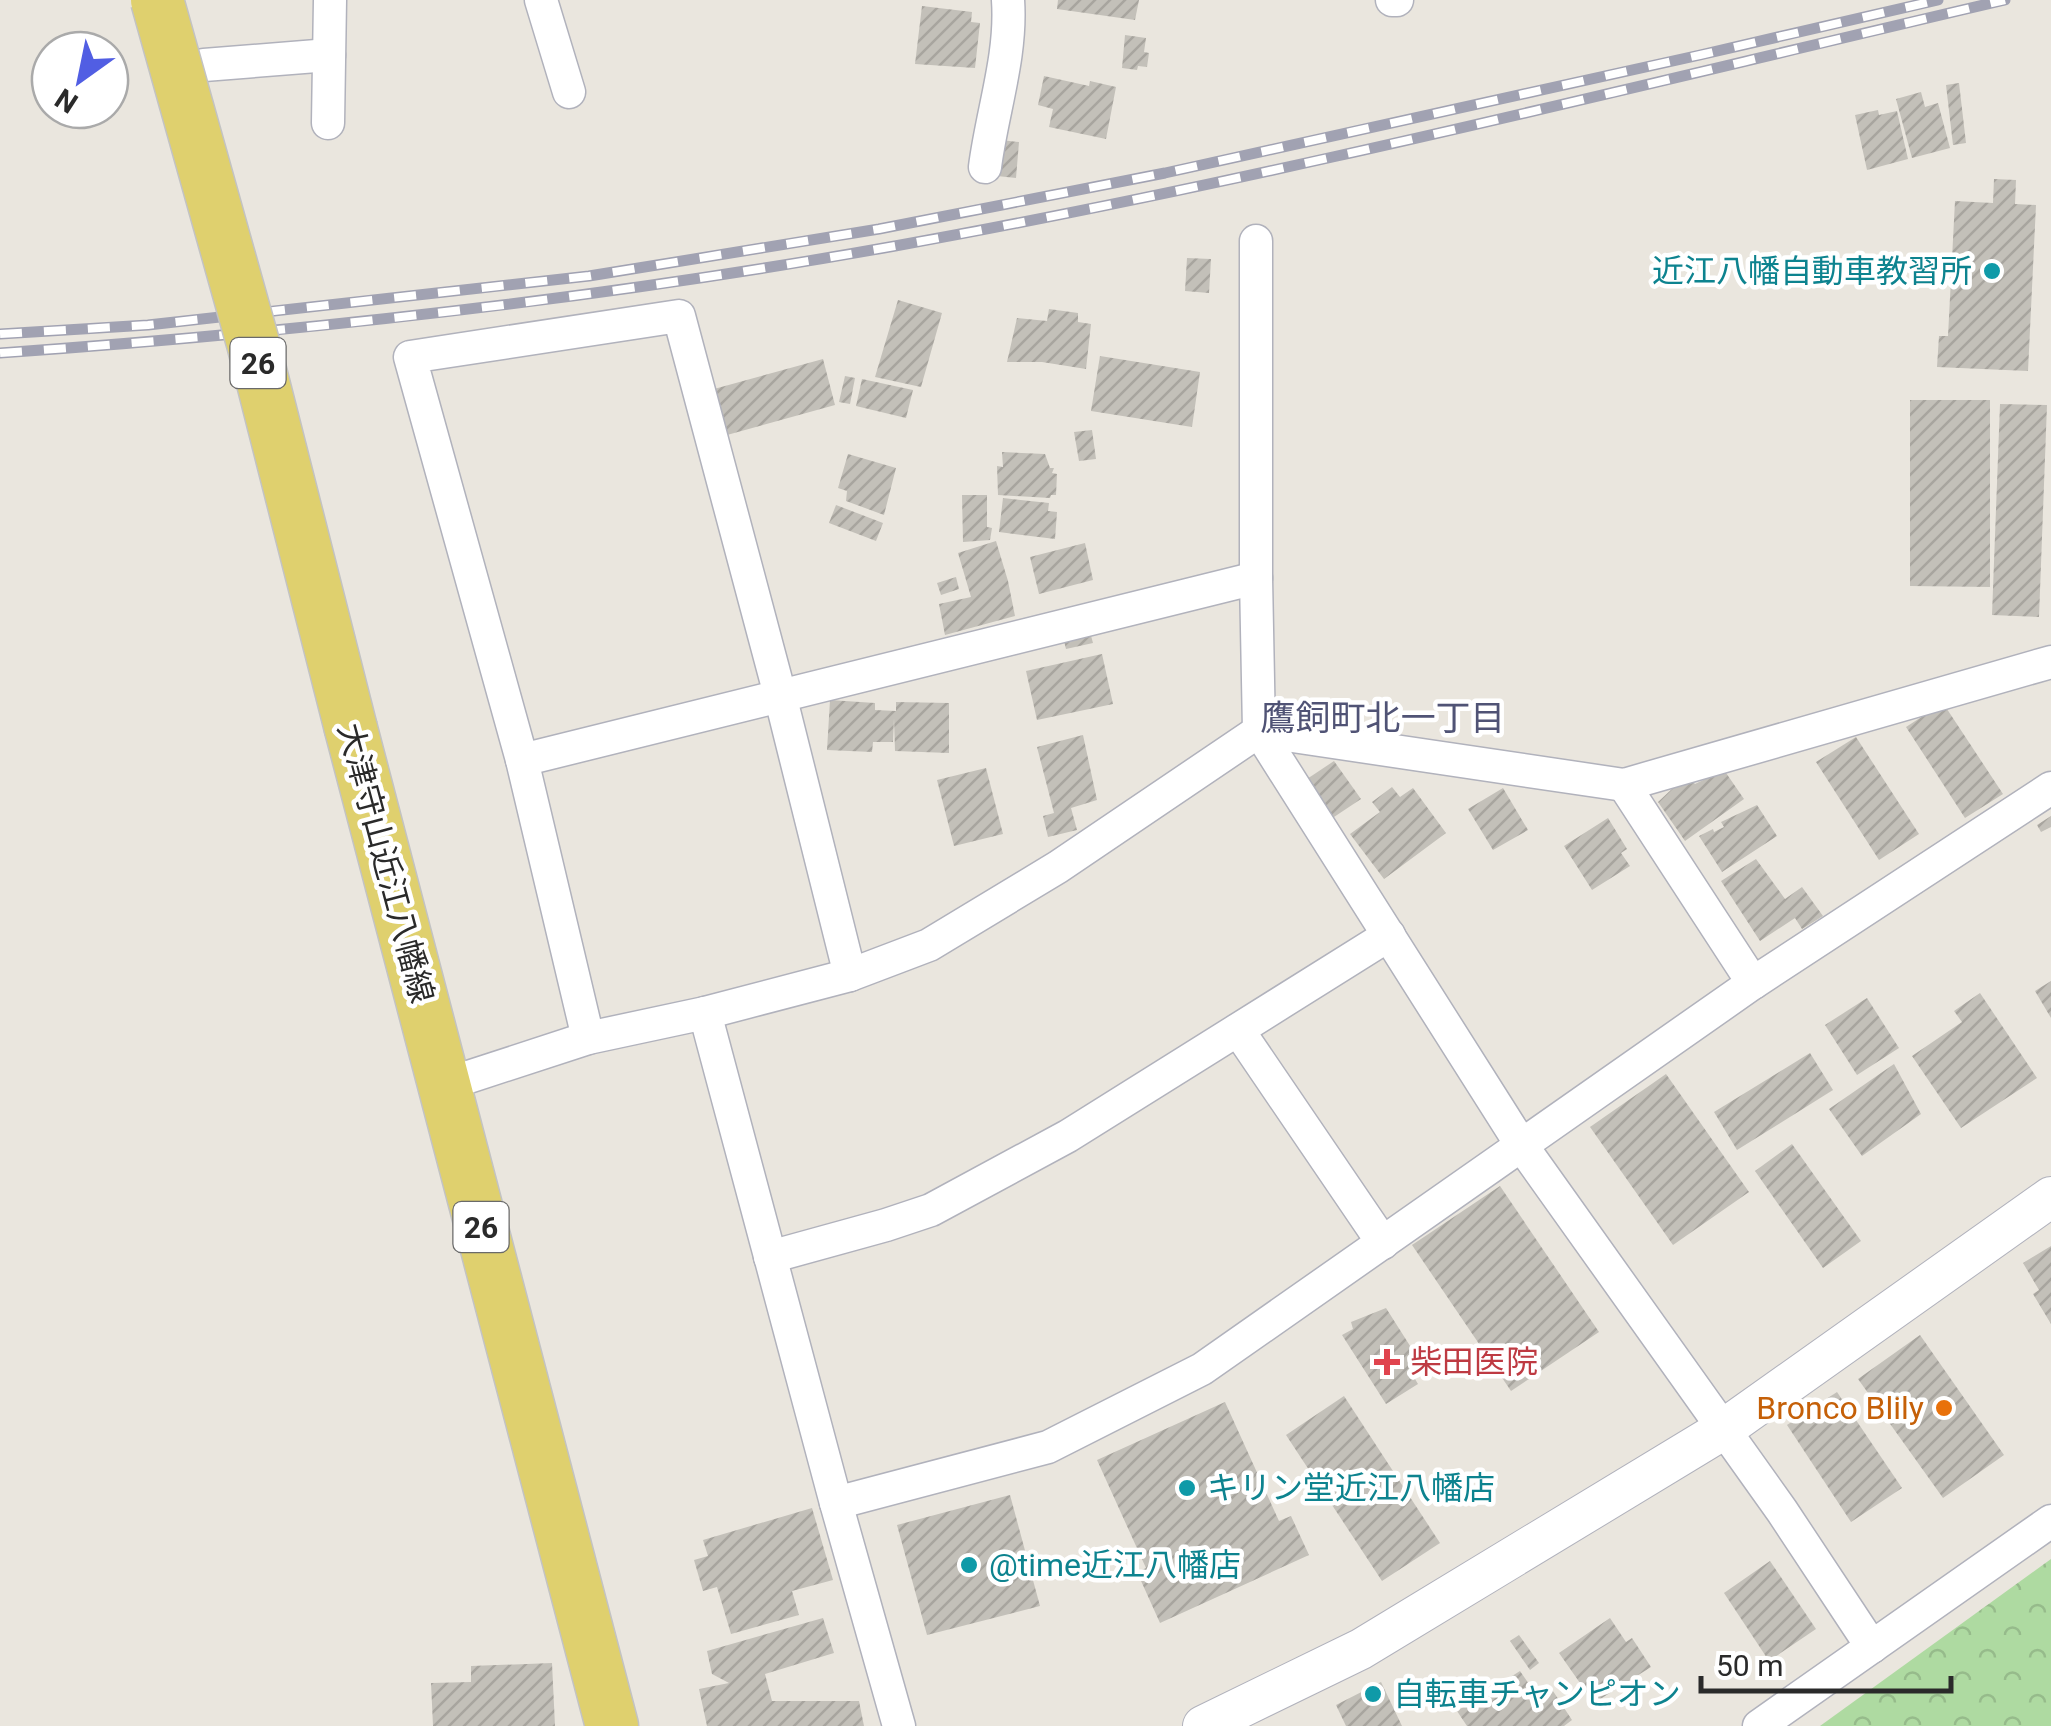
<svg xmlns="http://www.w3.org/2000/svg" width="2051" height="1726" viewBox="0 0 2051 1726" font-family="Roboto,'Noto Sans JP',sans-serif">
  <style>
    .forest { fill: url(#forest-crowns) }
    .building { fill: url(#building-hatch) }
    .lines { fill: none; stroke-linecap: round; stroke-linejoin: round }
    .minor-casing { stroke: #b1b2bc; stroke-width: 35 }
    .tertiary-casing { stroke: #b1b2bc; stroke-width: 42 }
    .primary-casing { stroke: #c3c3c3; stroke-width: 55 }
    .minor { stroke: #fff; stroke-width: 32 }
    .tertiary { stroke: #fff; stroke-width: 40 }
    .primary { stroke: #dfd06e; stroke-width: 52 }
    .rail-casing { stroke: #a1a2b2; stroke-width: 11 }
    .rail { stroke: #fff; stroke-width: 8; stroke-dasharray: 22; stroke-linecap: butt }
    .primary-bridge-casing { stroke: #c3c3c3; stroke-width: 55; stroke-linecap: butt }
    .primary-bridge { stroke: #dfd06e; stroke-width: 52 }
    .culture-dot { fill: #0f9aa8; stroke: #fff; stroke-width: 4 }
    .health-dot { fill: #e0444e; stroke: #fff; stroke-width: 4 }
    .food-dot { fill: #e8710a; stroke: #fff; stroke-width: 4 }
    .labels { text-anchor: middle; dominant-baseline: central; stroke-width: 9; stroke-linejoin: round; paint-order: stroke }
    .shield { fill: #fff; stroke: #6a6a6a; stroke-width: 2.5 }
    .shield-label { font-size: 30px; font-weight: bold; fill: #2a2a2a }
    .culture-label { font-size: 32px; fill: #0d838f; stroke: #fff; text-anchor: start }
    .street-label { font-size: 32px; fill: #2a2a2a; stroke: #fff }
    .health-label { font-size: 32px; fill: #be3a42; stroke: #fff; text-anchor: start }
    .food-label { font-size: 32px; fill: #c56008; stroke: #fff; text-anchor: end }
    .neighbourhood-label { font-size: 35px; fill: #505375; stroke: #fff }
  </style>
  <defs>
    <pattern id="forest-crowns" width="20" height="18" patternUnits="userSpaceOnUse" patternTransform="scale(2.5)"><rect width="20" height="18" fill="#aedaa1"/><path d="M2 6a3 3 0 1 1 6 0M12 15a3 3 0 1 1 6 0" fill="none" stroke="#96bb8b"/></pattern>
    <pattern id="building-hatch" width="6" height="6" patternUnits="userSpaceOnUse" patternTransform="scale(2.5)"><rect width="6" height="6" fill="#c3c0b9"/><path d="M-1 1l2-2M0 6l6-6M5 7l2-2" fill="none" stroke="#a8a59f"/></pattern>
  </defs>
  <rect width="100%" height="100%" fill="#eae6de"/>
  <path class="forest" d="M2051,1559V1726H1820Z"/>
  <g class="building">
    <path d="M1058,0H1139L1135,20L1057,9Z"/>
    <path d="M922,6L972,12L971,22L980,23L975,68L915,64Z"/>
    <path d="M1125,35L1146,38L1144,52L1149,53L1147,67L1138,66L1137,70L1122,68Z"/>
    <path d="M1044,76L1089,86L1090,81L1116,87L1106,139L1049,127L1053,109L1038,105Z"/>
    <path d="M1959,83L1966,143L1953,145L1946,85Z"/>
    <path d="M1921,92L1925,107L1938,103L1950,148L1912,158L1896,99Z"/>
    <path d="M1878,110L1879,115L1897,111L1908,159L1867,170L1855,115Z"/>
    <path d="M1001,140L1019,142L1016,178L997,176Z"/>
    <path d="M1994,179L2016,180L2015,204L2036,205L2028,371L1937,367L1939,336H1948L1955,201L1993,203Z"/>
    <path d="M1187,258L1211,259L1209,293L1185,291Z"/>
    <path d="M898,300L942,313L921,387L875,377Z"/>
    <path d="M1049,309L1078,313V322L1091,324L1086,369L1042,362H1007L1017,318L1047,321Z"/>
    <path d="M1100,356L1200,372L1192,427L1091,411Z"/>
    <path d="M823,359L835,405L727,435L714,389Z"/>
    <path d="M845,376L855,378L850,404L839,402Z"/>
    <path d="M862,379L913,390L906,418L856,406Z"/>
    <path d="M1910,400H1990V587L1910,586Z"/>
    <path d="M2000,404L2047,405L2039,617L1992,615Z"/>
    <path d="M1092,430L1096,459L1079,461L1074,432Z"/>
    <path d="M1002,452L1045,454L1050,468H1054L1052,473L1057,474L1056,495H1051L1050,498L998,495L997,466L1003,467Z"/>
    <path d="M848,454L896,468L884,515L846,501L847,491L838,488Z"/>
    <path d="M962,495H987V527L992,528L990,540L963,542Z"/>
    <path d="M1003,498L1049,503L1048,511L1057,512L1055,539L999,532Z"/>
    <path d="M836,505L883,523L876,541L829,523Z"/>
    <path d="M996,541L1008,581L1015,616L945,635L939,604L971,597L958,553Z"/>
    <path d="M1085,543L1093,580L1039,594L1030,557Z"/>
    <path d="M956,577L959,589L941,595L937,583Z"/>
    <path d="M1090,632L1093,643L1066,649L1063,637Z"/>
    <path d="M1102,654L1113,704L1037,720L1026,671Z"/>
    <path d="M830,700L875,703V710L896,711V702L949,703V753L895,751L894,718L893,742H873L872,752L827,750Z"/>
    <path d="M1943,703L2003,794L1965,818L1906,727Z"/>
    <path d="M1083,735L1097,800L1071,808L1077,830L1048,837L1043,816L1054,813L1037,747Z"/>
    <path d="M1856,737L1919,834L1879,860L1816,762Z"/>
    <path d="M1334,761L1361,799L1331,819L1304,781Z"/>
    <path d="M986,768L1003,834L954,846L937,780Z"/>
    <path d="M1724,770L1744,799L1685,841L1658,802L1687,775L1695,784Z"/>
    <path d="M1392,787L1400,797L1413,788L1446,833L1384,879L1350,834L1380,812L1372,802Z"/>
    <path d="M1503,788L1528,830L1493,850L1468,809Z"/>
    <path d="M1757,805L1777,836L1722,872L1699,836L1713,829L1714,832L1724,827L1721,822Z"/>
    <path d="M2051,816V827L2041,832L2037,825Z"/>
    <path d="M1608,818L1627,849L1621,853L1630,866L1592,890L1564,846Z"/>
    <path d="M1756,859L1785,899L1802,887L1823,916L1802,929L1795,918L1760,941L1721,881Z"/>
    <path d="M2051,981V1018L2035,991Z"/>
    <path d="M1980,993L2037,1078L1961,1128L1912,1056L1962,1022L1954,1011Z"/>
    <path d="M1867,998L1899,1048L1857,1075L1825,1025Z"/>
    <path d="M1810,1053L1833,1090L1737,1150L1714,1112Z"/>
    <path d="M1894,1064L1921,1114L1862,1156L1829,1109Z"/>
    <path d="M1666,1074L1749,1192L1673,1245L1590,1127Z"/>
    <path d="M1792,1144L1861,1241L1823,1268L1755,1171Z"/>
    <path d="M1500,1186L1599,1332L1511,1391L1412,1245Z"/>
    <path d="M2051,1246V1324L2033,1294L2039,1290L2023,1263Z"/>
    <path d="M1386,1308L1426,1371L1415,1379L1418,1384L1386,1404L1342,1335L1353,1329L1351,1322Z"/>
    <path d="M1920,1335L2004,1455L1943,1498L1858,1379Z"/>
    <path d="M1837,1392L1902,1488L1851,1522L1787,1425Z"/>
    <path d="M1344,1396L1440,1543L1382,1581L1286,1435Z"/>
    <path d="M1225,1402L1279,1521L1291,1516L1309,1555L1160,1623L1137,1572L1146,1568L1097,1460Z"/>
    <path d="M1010,1495L1040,1606L927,1635L897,1525Z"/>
    <path d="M812,1508L833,1580L792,1591L799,1615L731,1634L717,1587L703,1591L694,1560L708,1556L703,1540Z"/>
    <path d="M1770,1561L1816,1629L1769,1661L1724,1593Z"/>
    <path d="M823,1618L834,1653L765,1674L772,1701H859L864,1726H707L699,1689L729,1683L712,1674L707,1651Z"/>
    <path d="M1610,1618L1626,1642L1632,1638L1651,1667L1594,1703L1559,1653Z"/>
    <path d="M1519,1635L1539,1663L1530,1670L1510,1641Z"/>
    <path d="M552,1663L555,1726H433L431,1683L471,1682V1666Z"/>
    <path d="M1520,1671L1535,1693L1549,1685L1572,1720L1564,1726H1467L1457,1711Z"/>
    <path d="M1381,1682L1402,1726H1346L1336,1705Z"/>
  </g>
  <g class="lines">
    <defs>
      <g id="minor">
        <path d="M541,0L569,92"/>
        <path d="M1392,0H1397"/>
        <path d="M204,65L329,55"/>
        <path d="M328,123L330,0"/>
        <path d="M985,167C992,112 1012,56 1008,0"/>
        <path d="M1256,241V578L1259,731L1522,1146L1782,1511L1872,1647"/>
        <path d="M522,760L1256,578"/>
        <path d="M1624,785L1753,983"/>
        <path d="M705,1013L836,1503L899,1726"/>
        <path d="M1238,1030L1383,1243"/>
        <path d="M588,1038L522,760L410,357L679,316L780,695L850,975"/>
        <path d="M444,1085L588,1038L705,1013L850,975L929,945L1058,867L1259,731L1624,785L2051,662"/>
        <path d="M770,1257L886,1225L931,1210L1068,1136L1389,935"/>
        <path d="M836,1503L1048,1447L1202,1369L1753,983L2051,788"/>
        <path d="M1759,1726L2051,1521"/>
      </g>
      <path id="tertiary" d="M1203,1726L1361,1649L1724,1429L2051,1197"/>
      <path id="primary" d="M351,729L612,1726"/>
    </defs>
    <use href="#minor" class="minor-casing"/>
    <use href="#tertiary" class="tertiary-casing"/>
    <use href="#primary" class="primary-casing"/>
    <use href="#minor" class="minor"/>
    <use href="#tertiary" class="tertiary"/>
    <use href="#primary" class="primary"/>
    <defs>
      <g id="rail">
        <path d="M0,334L148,325L589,276L879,229L1165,173L1700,55L1938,0"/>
        <path d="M0,353C300,332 599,299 895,246C1268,179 1636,86 2005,0"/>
      </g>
    </defs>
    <use href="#rail" class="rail-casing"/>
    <use href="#rail" class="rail"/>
    <defs>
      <path id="primary-bridge" d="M157,0L253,343L351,729"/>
    </defs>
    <use href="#primary-bridge" class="primary-bridge-casing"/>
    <use href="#primary-bridge" class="primary-bridge"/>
  </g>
  <g class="culture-dot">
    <circle cx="1992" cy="271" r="10"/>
    <circle cx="1187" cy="1488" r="10"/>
    <circle cx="969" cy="1565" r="10"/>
    <circle cx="1373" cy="1694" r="10"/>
  </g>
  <path class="health-dot" d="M1382 1347h10v10h10v10h-10v10h-10v-10h-10v-10h10z"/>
  <circle class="food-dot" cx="1944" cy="1408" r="10"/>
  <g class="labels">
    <g class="shield">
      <rect x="230.5" y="338" width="55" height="50" rx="8"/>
      <rect x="453.5" y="1202" width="55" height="50" rx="8"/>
    </g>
    <g class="shield-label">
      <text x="258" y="363">26</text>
      <text x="481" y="1227">26</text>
    </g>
    <g class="culture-label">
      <text x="1972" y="271" text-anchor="end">近江八幡自動車教習所</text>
      <text x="1207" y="1488">キリン堂近江八幡店</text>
      <text x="989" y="1565">@time近江八幡店</text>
      <text x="1393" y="1694">自転車チャンピオン</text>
    </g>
    <g class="street-label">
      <text transform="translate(386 863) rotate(75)">大津守山近江八幡線</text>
    </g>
    <g class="health-label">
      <text x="1410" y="1362">柴田医院</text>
    </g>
    <g class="food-label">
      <text x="1924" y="1408">Bronco Blily</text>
    </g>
    <g class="neighbourhood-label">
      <text x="1383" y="718">鷹飼町北一丁目</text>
    </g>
  </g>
  <g transform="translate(80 80) rotate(213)"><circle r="48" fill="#ffffff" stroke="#aaaaaa" stroke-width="2.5"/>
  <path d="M0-8L18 38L0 25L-18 38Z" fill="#515ee3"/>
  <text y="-15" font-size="28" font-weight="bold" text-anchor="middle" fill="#2a2a2a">N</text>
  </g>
  <path d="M1701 1676v15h250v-15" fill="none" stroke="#2a2a2a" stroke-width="5"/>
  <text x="1716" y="1676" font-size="30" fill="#2a2a2a" stroke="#ffffff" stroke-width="8" paint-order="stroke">50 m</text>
</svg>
